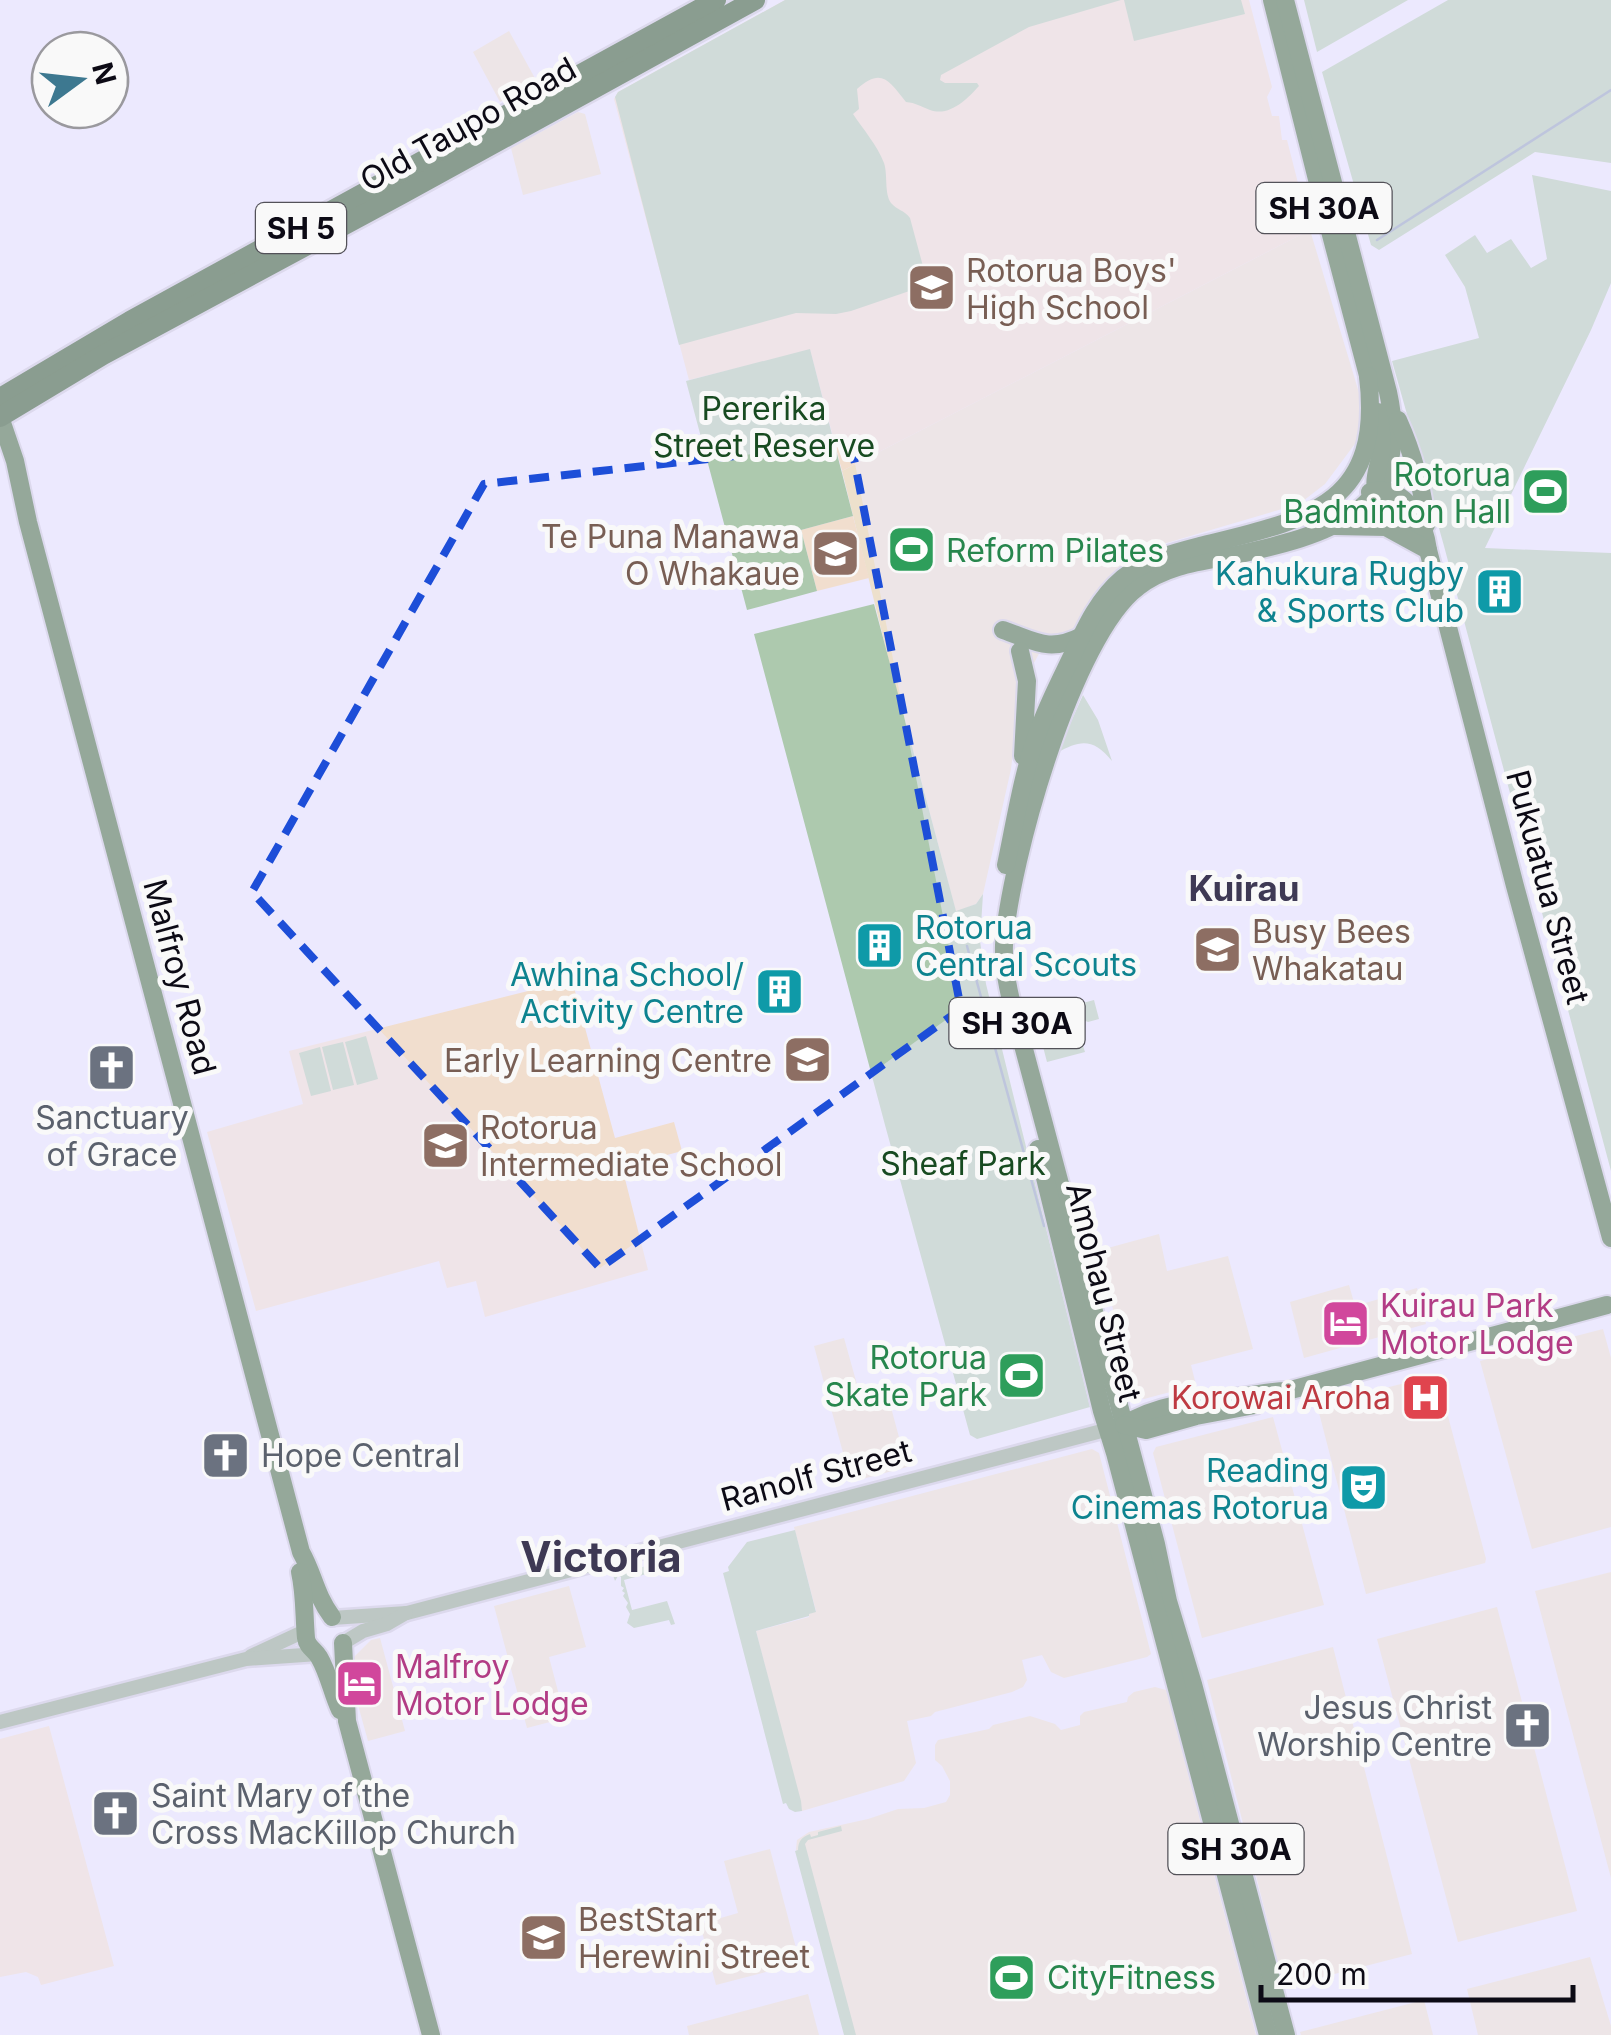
<svg xmlns="http://www.w3.org/2000/svg" width="1611" height="2035" viewBox="0 0 1611 2035" font-family="Inter,sans-serif">
  <style>
    .commercial { fill: #ede0cc }
    .education { fill: #f1dece }
    .green { fill: #adc9ae }
    .lines { fill: none; stroke-linecap: round; stroke-linejoin: round }
    .stream { stroke: #869ab6; stroke-width: 2.5 }
    .minor-casing { stroke: #c8c5d9; stroke-width: 19 }
    .major-casing { stroke: #c8c5d9; stroke-width: 22 }
    .highway-casing { stroke: #c8c5d9; stroke-width: 25 }
    .minor { stroke: #839d7e; stroke-width: 14 }
    .major { stroke: #2a5a23; stroke-width: 18 }
    .highway { stroke: #13400c; stroke-width: 20 }
    .marked { fill: none; stroke: #1d4ed8; stroke-width: 8; stroke-dasharray: 20 12; stroke-linejoin: round }
    .labels { text-anchor: middle; dominant-baseline: central; stroke-width: 10; stroke-linejoin: round; paint-order: stroke }
    .shield { fill: #f9f9f9; stroke: #535259; stroke-width: 2.5 }
    .shield-label { font-size: 30px; font-weight: bold; fill: #0c0a15 }
    .street-label { font-size: 32px; fill: #0c0a15; stroke: #f9f9f9 }
    .education-label { font-size: 32px; fill: #785e54; stroke: #f9f9f9; text-anchor: start }
    .park-label { font-size: 32px; fill: #184b21; stroke: #f9f9f9 }
    .leisure-label { font-size: 32px; fill: #27864d; stroke: #f9f9f9; text-anchor: end }
    .culture-label { font-size: 32px; fill: #0d838f; stroke: #f9f9f9; text-anchor: end }
    .worship-label { font-size: 32px; fill: #5b616d; stroke: #f9f9f9; text-anchor: start }
    .hotel-label { font-size: 32px; fill: #b23c85; stroke: #f9f9f9; text-anchor: start }
    .health-label { font-size: 32px; fill: #be3a42; stroke: #f9f9f9; text-anchor: end }
    .neighbourhood-label { font-size: 35px; font-weight: bold; fill: #3e3954; stroke: #f9f9f9 }
    .district-label { font-size: 42px; font-weight: bold; fill: #3e3954; stroke: #f9f9f9 }
  </style>
  <rect width="100%" height="100%" fill="#ece9fe"/>
  <g class="commercial">
    <path d="M509,31L537,82L500,102L473,52Z"/>
    <path d="M578,112L585,114L601,174L523,195L511,148Z"/>
    <path d="M1310,230L1363,406L1360,437L1325,484L1299,504L1153,547L1124,563L1099,588L1072,631L1048,637L1021,687L1011,769L983,894L976,904L956,912L914,753L909,742L842,471Z"/>
    <path d="M1159,1234L1167,1271L1228,1256L1253,1349L1191,1365L1196,1385L1144,1399L1137,1396L1097,1251Z"/>
    <path d="M1349,1285L1355,1306L1417,1288L1426,1324L1304,1358L1290,1302Z"/>
    <path d="M1603,1329L1611,1358V1527L1532,1549L1480,1361Z"/>
    <path d="M844,1338L863,1406L889,1400L907,1467L851,1482L814,1346Z"/>
    <path d="M1437,1375L1486,1559L1485,1563L1366,1594L1317,1405Z"/>
    <path d="M1273,1417L1324,1605L1202,1638L1153,1453L1156,1447Z"/>
    <path d="M1092,1449L1099,1453L1151,1654L1147,1657L1064,1678L1051,1672L1042,1655L1022,1660L1027,1680L1023,1687L1012,1692L935,1712L931,1716L907,1721L916,1763L904,1781L802,1811L756,1631L809,1617V1614L816,1611L794,1527Z"/>
    <path d="M1611,1572V1878L1535,1591Z"/>
    <path d="M569,1586L586,1647L549,1657L565,1718L527,1728L494,1606Z"/>
    <path d="M1497,1607L1577,1911L1458,1942L1377,1639Z"/>
    <path d="M380,1638L405,1731L368,1741L350,1676L351,1660L371,1640Z"/>
    <path d="M1333,1647L1412,1954L1284,1987L1207,1680Z"/>
    <path d="M1155,1687L1166,1690L1256,2035H846L796,1849L797,1840L809,1832L868,1819L898,1809L924,1808L946,1802L950,1795V1781L942,1766L935,1760V1745L938,1740L989,1729L993,1725L1030,1716L1055,1724L1061,1730L1080,1725V1716L1084,1712L1127,1702L1128,1697L1134,1692Z"/>
    <path d="M770,1849L800,1963L716,1985L700,1924L738,1913L724,1861Z"/>
    <path d="M1590,1957L1611,2026V2035H1478L1467,1989Z"/>
    <path d="M808,1994L819,2035H689L687,2026Z"/>
    <path d="M1424,2000L1433,2035H1301L1300,2032Z"/>
  </g>
  <g class="education">
    <path d="M785,0H1249L1272,87L1267,97L1272,116H1279L1282,140H1287L1310,230L842,471L810,350L689,380L614,99L618,92Z"/>
    <path d="M853,516L869,578L817,591L801,530Z"/>
    <path d="M572,980L615,1138L674,1122L682,1151L622,1167L648,1270L485,1317L476,1281L447,1288L439,1261L256,1311L207,1132L303,1104L289,1051Z"/>
    <path d="M49,1726L114,1966L41,1985L38,1977L26,1972L0,1977V1739Z"/>
  </g>
  <g class="green">
    <path d="M785,0H1121L1029,27L941,75L940,80L945,83H977L979,86C967,99 950,117 930,110C920,106 916,103 906,102C889,80 881,67 857,89L859,109L853,114C863,129 877,145 884,163C888,175 884,193 891,203C897,210 904,210 910,218L924,270V286L851,311L836,314L796,313L679,345L615,97L618,92Z"/>
    <path d="M1124,0H1241L1245,14L1134,41Z"/>
    <path d="M1304,0H1408L1317,52Z"/>
    <path d="M1448,0H1611V163L1535,152L1379,250L1371,245L1322,72Z"/>
    <path d="M1532,175L1611,191V283L1591,330L1485,548L1611,553V1171L1444,546L1392,361L1479,338L1465,287L1445,255L1475,235L1487,253L1511,239L1531,268L1547,259Z"/>
    <path d="M810,349L853,516L801,530L817,591L747,610L686,381Z"/>
    <path d="M874,604L956,911L976,904L983,894L980,941L986,984L1090,1407L977,1439L970,1435L885,1125L754,634Z"/>
    <path d="M1083,695L1098,720L1112,761C1094,739 1081,739 1057,753Z"/>
    <path d="M1094,1000L1099,1019L1088,1022L1079,1018L1063,1023L1069,1044L1081,1040L1085,1052L1047,1062L1035,1016Z"/>
    <path d="M366,1036L378,1079L357,1085L345,1042Z"/>
    <path d="M343,1042L354,1085L333,1090L322,1047Z"/>
    <path d="M320,1047L331,1091L311,1096L299,1053Z"/>
    <path d="M795,1530L816,1612L809,1614V1616L756,1631L801,1801L802,1811L795,1812L789,1809L786,1803L783,1804L723,1573L729,1571L728,1567L747,1542Z"/>
    <path d="M650,1565L654,1572L624,1580L632,1610L667,1601L675,1624L671,1625L669,1620L634,1628L627,1623L630,1614L626,1607L628,1603L623,1596L625,1593L622,1591L624,1588L621,1586V1577L618,1576L615,1581L613,1575Z"/>
    <path d="M841,1826L842,1831L808,1840L805,1844L856,2035H844L795,1851L798,1850C798,1841 802,1837 810,1834L811,1837L818,1835V1832Z"/>
  </g>
  <g class="lines">
    <g class="stream">
      <path d="M1377,240L1611,90"/>
      <path d="M967,946L1044,1226"/>
    </g>
    <defs>
      <g id="minor">
        <path d="M332,1618L407,1613L1113,1428"/>
        <path d="M343,1643L363,1631L387,1624L406,1613"/>
        <path d="M251,1656L307,1630"/>
        <path d="M0,1722L246,1659L318,1654"/>
      </g>
      <g id="major">
        <path d="M1272,0L1330,231L1371,387"/>
        <path d="M1285,0L1388,392C1415,514 1327,535 1231,556C1198,562 1165,566 1138,587C1073,635 1009,863 1004,945C1003,970 1009,995 1016,1019L1156,1544L1168,1601L1193,1684L1286,2035"/>
        <path d="M1378,412C1380,423 1382,434 1382,446C1381,464 1367,486 1383,501C1393,512 1404,516 1414,528"/>
        <path d="M0,417L15,461L28,522L301,1552C314,1575 315,1594 332,1617"/>
        <path d="M1398,420C1412,451 1424,491 1426,525"/>
        <path d="M1370,492C1405,484 1424,520 1428,550L1515,886L1611,1238"/>
        <path d="M1335,526L1386,527L1428,550"/>
        <path d="M1003,630C1035,641 1049,653 1082,636"/>
        <path d="M1020,651L1027,681L1023,756"/>
        <path d="M1006,865C1016,818 1023,769 1041,724C1050,700 1062,677 1073,654C1086,626 1099,598 1123,578C1145,560 1173,553 1200,546C1304,520 1384,508 1368,376"/>
        <path d="M1038,1149L1102,1411L1115,1453L1268,2035"/>
        <path d="M1124,1425C1159,1403 1199,1401 1240,1397C1256,1395 1271,1391 1287,1391L1607,1305"/>
        <path d="M1124,1425L1146,1430L1196,1416L1255,1405"/>
        <path d="M300,1572C305,1594 304,1616 306,1638C307,1647 315,1650 319,1657C329,1674 332,1693 340,1710"/>
        <path d="M343,1643L347,1721L431,2035"/>
      </g>
      <g id="highway">
        <path d="M0,398L130,321L716,0"/>
        <path d="M0,417L103,355L402,194L755,0"/>
      </g>
    </defs>
    <use href="#minor" class="minor-casing"/>
    <use href="#major" class="major-casing"/>
    <use href="#highway" class="highway-casing"/>
    <use href="#minor" class="minor"/>
    <use href="#major" class="major"/>
    <use href="#highway" class="highway"/>
  </g>
  <path d="M0 0H1611V2035H0ZM851,443L961,1009L600,1268L252,892L484,484Z" fill="#ece9fe" fill-opacity=".55" fill-rule="evenodd"/>
  <path class="marked" d="M851,443L961,1009L600,1268L252,892L484,484Z"/>
  <defs>
    <symbol id="school-square" viewBox="-11 -11 22 22"><rect x="-9" y="-9" width="18" height="18" rx="4" fill="#8d6e63" stroke="#f9f9f9"/><path d="M0-5L7-2L0 1L-7-2ZM-4 1L0 2.5L4 1V4Q0 6-4 4Z" fill="#fff"/></symbol>
    <symbol id="stadium-square" viewBox="-11 -11 22 22"><rect x="-9" y="-9" width="18" height="18" rx="4" fill="#2e9e5b" stroke="#f9f9f9"/><path d="M0-5a6.5 5 0 1 0 0 10a6.5 5 0 1 0 0-10ZM-3.5-1.8h7v3.6h-7Z" fill="#fff"/></symbol>
    <symbol id="building-square" viewBox="-11 -11 22 22"><rect x="-9" y="-9" width="18" height="18" rx="4" fill="#0f9aa8" stroke="#f9f9f9"/><path d="M-4-6H4V6H1V3H-1V6H-4ZM-2.5-4.3h1.7v1.8h-1.7ZM.8-4.3h1.7v1.8H.8ZM-2.5-1h1.7V.8h-1.7ZM.8-1h1.7V.8H.8Z" fill="#fff"/></symbol>
    <symbol id="church-square" viewBox="-11 -11 22 22"><rect x="-9" y="-9" width="18" height="18" rx="4" fill="#6b7280" stroke="#f9f9f9"/><path d="M-1.2-6h2.4v3.5h3.3v2.4h-3.3V6h-2.4V-.1h-3.3v-2.4h3.3Z" fill="#fff"/></symbol>
    <symbol id="hotel-square" viewBox="-11 -11 22 22"><rect x="-9" y="-9" width="18" height="18" rx="4" fill="#d1479c" stroke="#f9f9f9"/><path d="M-6-4.5h1.5V1H6V5H4.5V3h-9V5H-6ZM-4 0a1.8 1.8 0 1 1 3.6 0ZM.5 0V-2.5h3Q6-2.5 6 0Z" fill="#fff"/></symbol>
    <symbol id="hospital-square" viewBox="-11 -11 22 22"><rect x="-9" y="-9" width="18" height="18" rx="4" fill="#e0444e" stroke="#f9f9f9"/><path d="M-5-5h3v3.5h4V-5h3V5h-3V1.5h-4V5h-3Z" fill="#fff"/></symbol>
    <symbol id="theatre-square" viewBox="-11 -11 22 22"><rect x="-9" y="-9" width="18" height="18" rx="4" fill="#0f9aa8" stroke="#f9f9f9"/><path d="M-5-5.5Q0-4 5-5.5V0Q5 5 0 6Q-5 5-5 0ZM-3.3-2.5H-1v1.5H-3.3ZM1-2.5H3.3v1.5H1ZM-2.8 1Q0 5.5 2.8 1Z" fill="#fff"/></symbol>
  </defs>
  <g fill-rule="evenodd">
    <use href="#school-square" x="904" y="260" width="55" height="55"/>
    <use href="#stadium-square" x="1518" y="464" width="55" height="55"/>
    <use href="#stadium-square" x="884" y="522" width="55" height="55"/>
    <use href="#school-square" x="808" y="526" width="55" height="55"/>
    <use href="#building-square" x="1472" y="564" width="55" height="55"/>
    <use href="#building-square" x="852" y="918" width="55" height="55"/>
    <use href="#school-square" x="1190" y="922" width="55" height="55"/>
    <use href="#building-square" x="752" y="964" width="55" height="55"/>
    <use href="#school-square" x="780" y="1032" width="55" height="55"/>
    <use href="#church-square" x="84" y="1040" width="55" height="55"/>
    <use href="#school-square" x="418" y="1118" width="55" height="55"/>
    <use href="#hotel-square" x="1318" y="1296" width="55" height="55"/>
    <use href="#stadium-square" x="994" y="1348" width="55" height="55"/>
    <use href="#hospital-square" x="1398" y="1370" width="55" height="55"/>
    <use href="#church-square" x="198" y="1428" width="55" height="55"/>
    <use href="#theatre-square" x="1336" y="1460" width="55" height="55"/>
    <use href="#hotel-square" x="332" y="1656" width="55" height="55"/>
    <use href="#church-square" x="1500" y="1698" width="55" height="55"/>
    <use href="#church-square" x="88" y="1786" width="55" height="55"/>
    <use href="#school-square" x="516" y="1910" width="55" height="55"/>
    <use href="#stadium-square" x="984" y="1950" width="55" height="55"/>
  </g>
  <g class="labels">
    <g class="shield">
      <rect x="1256.5" y="183" width="135" height="50" rx="8"/>
      <rect x="256" y="203" width="90" height="50" rx="8"/>
      <rect x="949.5" y="998" width="135" height="50" rx="8"/>
      <rect x="1168.5" y="1824" width="135" height="50" rx="8"/>
    </g>
    <g class="shield-label">
      <text x="1324" y="208">SH 30A</text>
      <text x="301" y="228">SH 5</text>
      <text x="1017" y="1023">SH 30A</text>
      <text x="1236" y="1849">SH 30A</text>
    </g>
    <g class="street-label">
      <text transform="translate(468 124) rotate(-29)">Old Taupo Road</text>
      <text transform="translate(1548 887) rotate(75)">Pukuatua Street</text>
      <text transform="translate(180 977) rotate(75)">Malfroy Road</text>
      <text transform="translate(1104 1292) rotate(76)">Amohau Street</text>
      <text transform="translate(816 1475) rotate(-15)">Ranolf Street</text>
    </g>
    <g class="education-label">
      <text x="966" y="270">Rotorua Boys'<tspan x="966" dy="37">High School</tspan></text>
      <text x="800" y="536" text-anchor="end">Te Puna Manawa<tspan x="800" dy="37">O Whakaue</tspan></text>
      <text x="1252" y="931">Busy Bees<tspan x="1252" dy="37">Whakatau</tspan></text>
      <text x="772" y="1060" text-anchor="end">Early Learning Centre</text>
      <text x="480" y="1127">Rotorua<tspan x="480" dy="37">Intermediate School</tspan></text>
      <text x="578" y="1919">BestStart<tspan x="578" dy="37">Herewini Street</tspan></text>
    </g>
    <g class="park-label">
      <text x="764" y="408">Pererika<tspan x="764" dy="37">Street Reserve</tspan></text>
      <text x="963" y="1163">Sheaf Park</text>
    </g>
    <g class="leisure-label">
      <text x="1511" y="474">Rotorua<tspan x="1511" dy="37">Badminton Hall</tspan></text>
      <text x="946" y="550" text-anchor="start">Reform Pilates</text>
      <text x="987" y="1357">Rotorua<tspan x="987" dy="37">Skate Park</tspan></text>
      <text x="1047" y="1977" text-anchor="start">CityFitness</text>
    </g>
    <g class="culture-label">
      <text x="1464" y="573">Kahukura Rugby<tspan x="1464" dy="37">&amp; Sports Club</tspan></text>
      <text x="915" y="927" text-anchor="start">Rotorua<tspan x="915" dy="37">Central Scouts</tspan></text>
      <text x="744" y="974">Awhina School/<tspan x="744" dy="37">Activity Centre</tspan></text>
      <text x="1329" y="1470">Reading<tspan x="1329" dy="37">Cinemas Rotorua</tspan></text>
    </g>
    <g class="worship-label">
      <text x="112" y="1117" text-anchor="middle">Sanctuary<tspan x="112" dy="37">of Grace</tspan></text>
      <text x="261" y="1455">Hope Central</text>
      <text x="1492" y="1707" text-anchor="end">Jesus Christ<tspan x="1492" dy="37">Worship Centre</tspan></text>
      <text x="151" y="1795">Saint Mary of the<tspan x="151" dy="37">Cross MacKillop Church</tspan></text>
    </g>
    <g class="hotel-label">
      <text x="1380" y="1305">Kuirau Park<tspan x="1380" dy="37">Motor Lodge</tspan></text>
      <text x="395" y="1666">Malfroy<tspan x="395" dy="37">Motor Lodge</tspan></text>
    </g>
    <g class="health-label">
      <text x="1391" y="1397">Korowai Aroha</text>
    </g>
    <g class="neighbourhood-label">
      <text x="1244" y="888">Kuirau</text>
    </g>
    <g class="district-label">
      <text x="601" y="1556">Victoria</text>
    </g>
  </g>
  <g transform="translate(80 80) rotate(75)"><circle r="48" fill="#f9f9f9" stroke="#9a999e" stroke-width="2.5"/>
  <path d="M0-8L18 38L0 25L-18 38Z" fill="#3d7890"/>
  <text y="-15" font-size="28" font-weight="bold" text-anchor="middle" fill="#0c0a15">N</text>
  </g>
  <path d="M1261 1985v15h312v-15" fill="none" stroke="#0c0a15" stroke-width="5"/>
  <text x="1276" y="1985" font-size="30" fill="#0c0a15" stroke="#f9f9f9" stroke-width="8" paint-order="stroke">200 m</text>
</svg>
